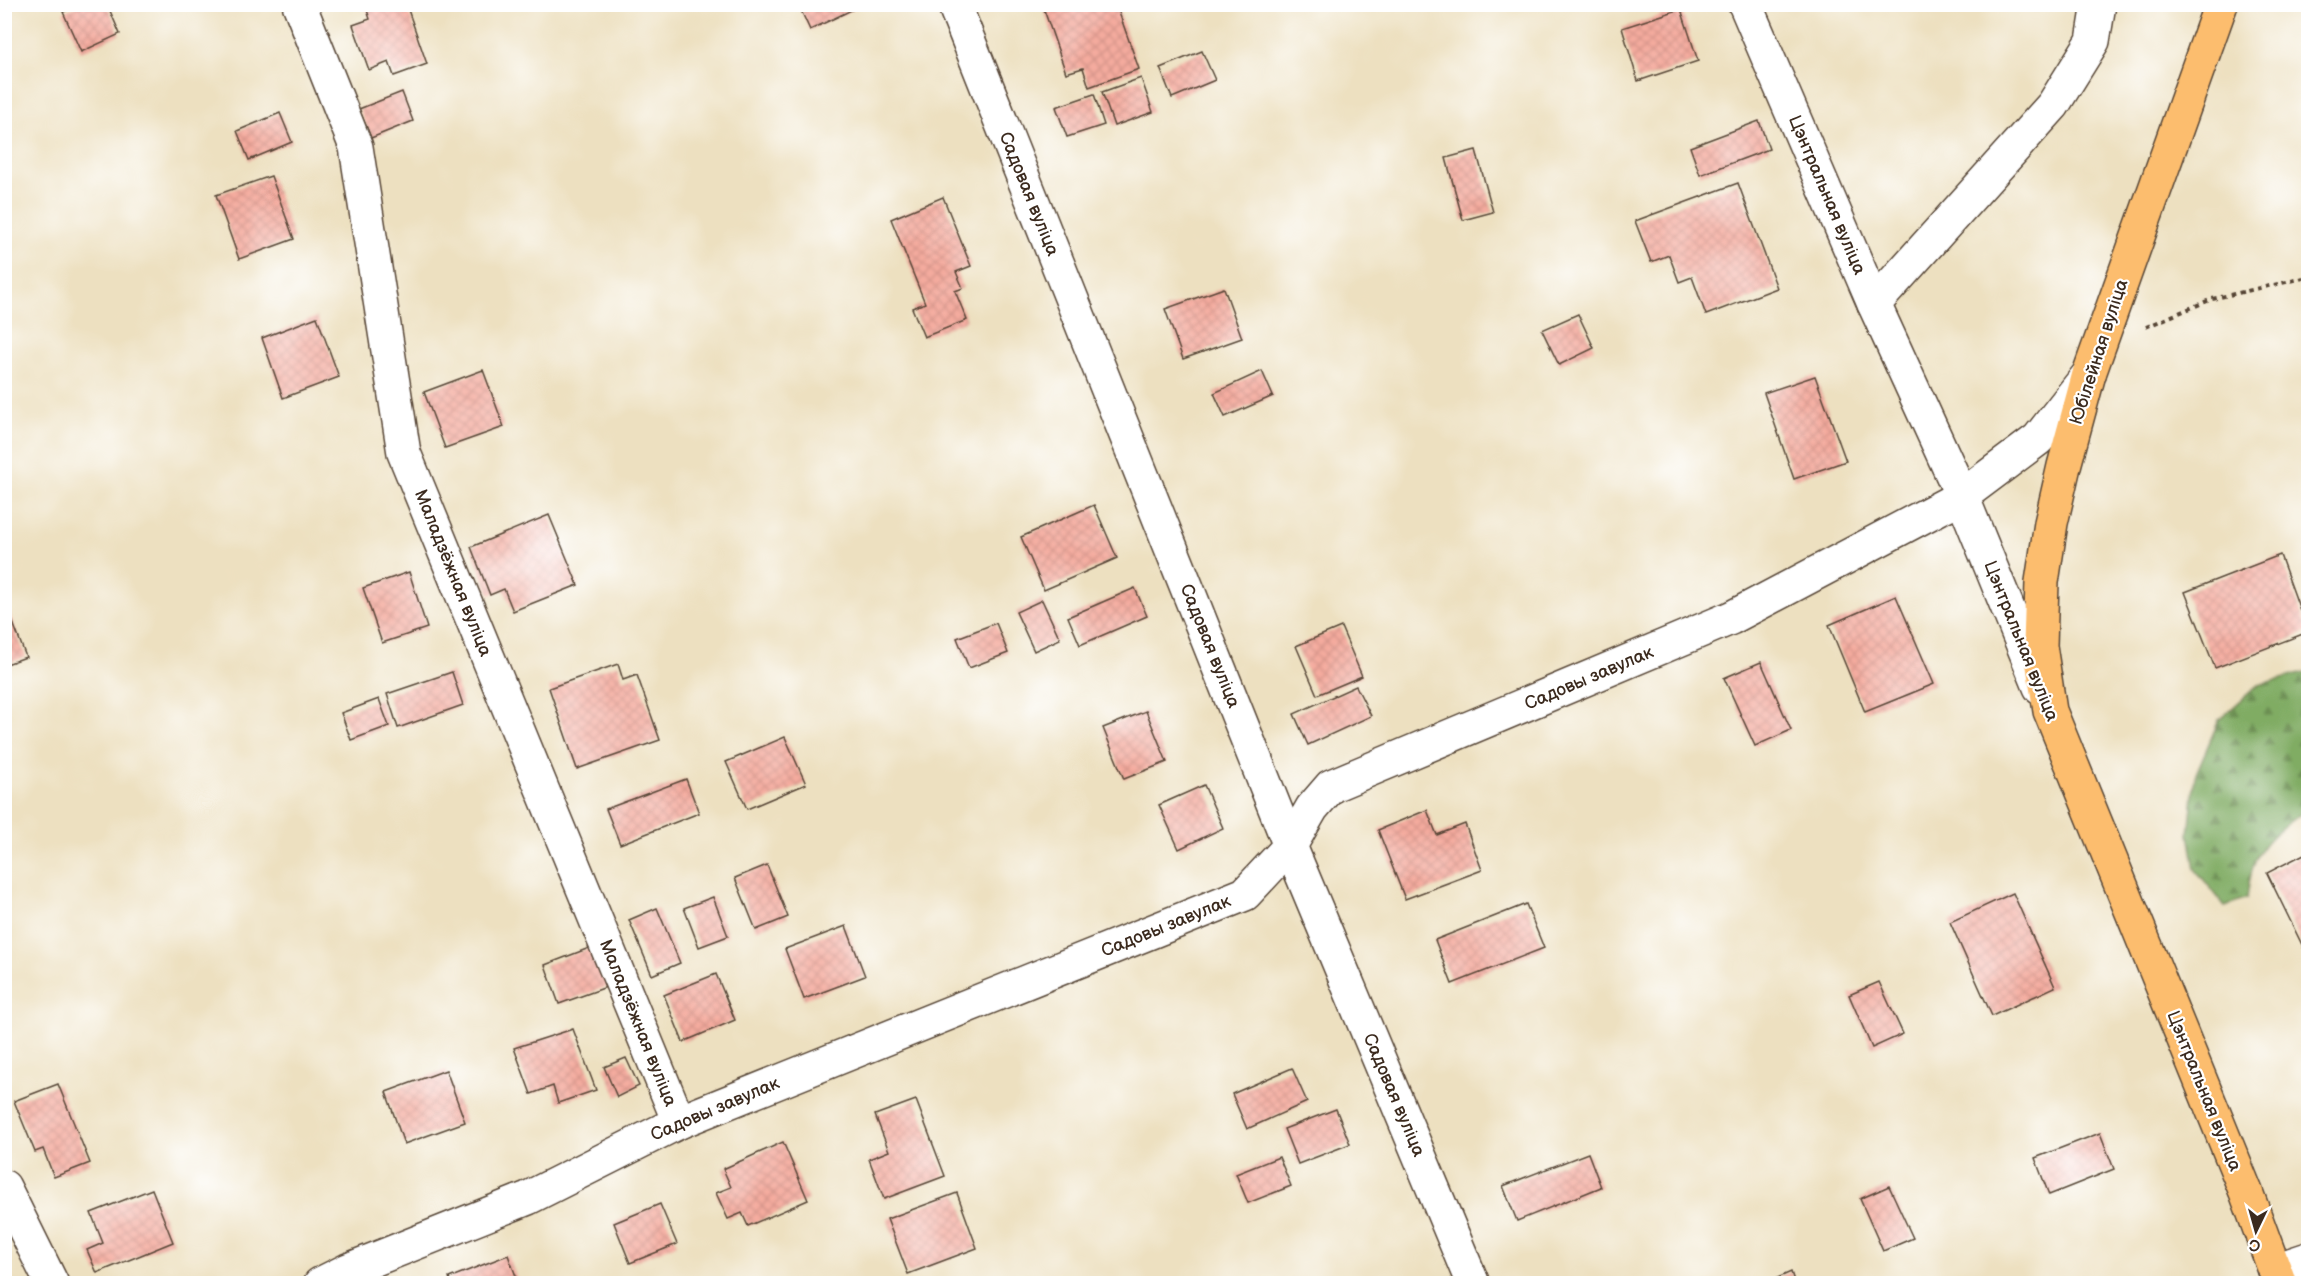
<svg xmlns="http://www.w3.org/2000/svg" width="2313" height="1288" viewBox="0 0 2313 1288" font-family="'Balsamiq Sans',sans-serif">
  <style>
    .forest { fill: url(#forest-firs); stroke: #5e6b40; stroke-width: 1.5 }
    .building { fill: url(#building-cross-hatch) }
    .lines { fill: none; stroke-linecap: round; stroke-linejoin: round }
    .minor-casing { stroke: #564536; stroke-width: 36 }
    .major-casing { stroke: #564536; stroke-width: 36 }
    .path { stroke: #564536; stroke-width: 4; stroke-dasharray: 4.5 4.5; stroke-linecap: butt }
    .minor { stroke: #fff; stroke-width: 33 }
    .major { stroke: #fcbd6e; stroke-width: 33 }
    .labels { text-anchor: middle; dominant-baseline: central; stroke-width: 4.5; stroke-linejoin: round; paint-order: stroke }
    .street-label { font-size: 18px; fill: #3b2a1e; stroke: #fff }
  </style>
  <defs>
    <pattern id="forest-firs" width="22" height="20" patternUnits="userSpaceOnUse" patternTransform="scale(1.5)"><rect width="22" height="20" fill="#80ac63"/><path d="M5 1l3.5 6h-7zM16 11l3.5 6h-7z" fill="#6a8c51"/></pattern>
    <pattern id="building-cross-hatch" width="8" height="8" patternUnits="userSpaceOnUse" patternTransform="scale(1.5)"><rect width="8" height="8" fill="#f4ab9e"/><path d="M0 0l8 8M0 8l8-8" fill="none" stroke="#d29388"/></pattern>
  </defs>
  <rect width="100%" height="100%" fill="#fff"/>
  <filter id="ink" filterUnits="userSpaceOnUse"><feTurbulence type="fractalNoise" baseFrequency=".0167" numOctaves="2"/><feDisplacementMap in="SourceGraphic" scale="12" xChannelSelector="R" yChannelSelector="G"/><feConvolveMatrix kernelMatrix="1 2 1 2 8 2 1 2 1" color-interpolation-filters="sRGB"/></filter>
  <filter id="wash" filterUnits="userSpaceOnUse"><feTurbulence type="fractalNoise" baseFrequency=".008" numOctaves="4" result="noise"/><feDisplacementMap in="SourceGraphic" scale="24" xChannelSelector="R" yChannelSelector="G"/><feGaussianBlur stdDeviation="1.35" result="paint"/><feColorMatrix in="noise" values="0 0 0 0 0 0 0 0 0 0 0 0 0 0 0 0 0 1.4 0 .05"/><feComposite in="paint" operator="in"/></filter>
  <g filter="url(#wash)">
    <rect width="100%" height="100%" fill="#ede0c0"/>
    <path class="forest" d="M2308,672V809C2268,836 2252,848 2247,898L2225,906L2195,869L2189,834L2195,776L2219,720L2258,685Z"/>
    <g id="blocks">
      <g class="building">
        <path d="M81,4H107L120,34L81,52L63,12Z"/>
        <path d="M365,4H406L427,64L394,76L389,62L369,70L353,25L370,19Z"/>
        <path d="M798,4H859L860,6L810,30Z"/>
        <path d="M1042,4H1116L1139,69L1089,87L1083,68L1066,73Z"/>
        <path d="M1681,9L1698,61L1638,81L1622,28Z"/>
        <path d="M1202,51L1215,80L1172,98L1160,68Z"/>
        <path d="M1141,78L1153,112L1114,126L1102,92Z"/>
        <path d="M402,92L413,121L371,138L359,109Z"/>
        <path d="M1094,94L1104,125L1067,137L1056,107Z"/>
        <path d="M280,113L292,142L249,160L237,131Z"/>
        <path d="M1759,121L1769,149L1700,175L1690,147Z"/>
        <path d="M1476,150L1493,212L1463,220L1446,158Z"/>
        <path d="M271,176L294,239L239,259L216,195Z"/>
        <path d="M1738,183L1777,288L1706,315L1692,277L1679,282L1669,255L1651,262L1635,221Z"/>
        <path d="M943,197L971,266L956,272L963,288L955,291L967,320L924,337L912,308L925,303L891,219Z"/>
        <path d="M1224,288L1242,338L1183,359L1165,309Z"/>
        <path d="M1578,314L1594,348L1559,365L1542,330Z"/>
        <path d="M317,317L339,377L283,398L262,338Z"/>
        <path d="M483,370L504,427L445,448L424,392Z"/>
        <path d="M1262,371L1273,396L1225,417L1214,393Z"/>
        <path d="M1815,376L1846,461L1794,479L1764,393Z"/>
        <path d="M1094,505L1117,558L1044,590L1021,537Z"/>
        <path d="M549,515L578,585L513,611L504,589L490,595L471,547Z"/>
        <path d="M2280,555L2308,632L2215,668L2185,592Z"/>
        <path d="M409,572L427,628L382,643L363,588Z"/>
        <path d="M1135,588L1147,616L1080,645L1068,617Z"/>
        <path d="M1896,596L1934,684L1865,712L1829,625Z"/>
        <path d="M1042,600L1060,639L1034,651L1016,612Z"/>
        <path d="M9,612L26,657L4,665V614Z"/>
        <path d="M996,623L1008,653L969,668L957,638Z"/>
        <path d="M1341,627L1362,676L1317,695L1296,646Z"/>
        <path d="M1761,662L1791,730L1755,746L1724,678Z"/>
        <path d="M618,664L623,680L637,675L660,740L577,769L549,688Z"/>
        <path d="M452,672L463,705L398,728L387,694Z"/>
        <path d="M1356,686L1371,716L1308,745L1294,714Z"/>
        <path d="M379,699L389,726L351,740L341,713Z"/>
        <path d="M1146,711L1167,762L1124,779L1103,728Z"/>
        <path d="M785,737L806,784L747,809L726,762Z"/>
        <path d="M686,779L699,813L620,844L606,809Z"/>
        <path d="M1204,785L1223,828L1179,849L1159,805Z"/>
        <path d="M1427,810L1437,835L1465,824L1482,870L1405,899L1378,830Z"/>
        <path d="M2308,852V957L2267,873Z"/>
        <path d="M767,865L788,917L756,930L735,878Z"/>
        <path d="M2013,893L2055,987L1992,1016L1950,922Z"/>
        <path d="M713,897L728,936L699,947L684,908Z"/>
        <path d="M1526,904L1544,948L1452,984L1435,940Z"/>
        <path d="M657,908L680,963L652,975L629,920Z"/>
        <path d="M846,926L865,976L804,999L785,949Z"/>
        <path d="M597,945L612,985L559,1004L545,965Z"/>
        <path d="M716,974L735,1020L683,1042L664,995Z"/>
        <path d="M1879,982L1903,1034L1872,1048L1849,995Z"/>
        <path d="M573,1029L596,1090L558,1103L553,1086L531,1094L514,1048Z"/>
        <path d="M626,1058L639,1086L617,1097L604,1067Z"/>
        <path d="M1292,1068L1307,1102L1247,1129L1232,1094Z"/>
        <path d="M446,1070L465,1122L404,1144L386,1092Z"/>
        <path d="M58,1084L90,1163L54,1177L43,1149L35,1152L14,1101Z"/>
        <path d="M916,1100L945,1176L884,1199L869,1159L889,1151L875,1115Z"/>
        <path d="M1336,1109L1350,1144L1298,1164L1284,1129Z"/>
        <path d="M2100,1133L2114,1169L2049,1195L2035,1158Z"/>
        <path d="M783,1142L808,1200L748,1226L742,1213L728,1219L716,1193L731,1187L723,1169Z"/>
        <path d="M1588,1153L1601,1187L1517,1221L1503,1186Z"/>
        <path d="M1279,1157L1291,1186L1248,1203L1236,1174Z"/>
        <path d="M1889,1186L1913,1238L1883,1251L1860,1199Z"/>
        <path d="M152,1189L173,1242L97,1273L87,1250L103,1243L91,1213Z"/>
        <path d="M957,1193L977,1248L908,1274L887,1219Z"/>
        <path d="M660,1204L677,1244L630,1263L614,1223Z"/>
        <path d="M508,1255L519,1284H451L449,1278Z"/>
        <path d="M1791,1272L1795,1284H1764Z"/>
      </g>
    </g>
  </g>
  <g filter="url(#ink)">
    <use href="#blocks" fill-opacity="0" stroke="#564536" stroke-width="1.5"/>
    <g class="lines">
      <defs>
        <g id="minor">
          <path d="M299,4L356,147L404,453L679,1122"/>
          <path d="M954,4L1290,846L1473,1284"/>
          <path d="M1745,4L1874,304L1962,496L2040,687"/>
          <path d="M1874,304L2053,105L2093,41L2099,4"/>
          <path d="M4,1187L52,1284"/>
          <path d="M2275,1270L2308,1259"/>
          <path d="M320,1284L348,1270L528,1198L679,1122L1245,894L1290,846L1312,808L1331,786L1731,618L1962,496L2038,439L2089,374"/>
        </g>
        <path id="major" d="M2221,4L2089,374L2064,466L2051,523L2042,582L2040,646L2050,711L2246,1192L2280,1284"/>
      </defs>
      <use href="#minor" class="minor-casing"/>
      <use href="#major" class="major-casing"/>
      <path class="path" d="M2146,327L2212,299L2308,277"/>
      <use href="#minor" class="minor"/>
      <use href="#major" class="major"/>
    </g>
  </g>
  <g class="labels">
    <g class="street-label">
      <text transform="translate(1029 194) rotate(68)">Садовая вуліца</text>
      <text transform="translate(1827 195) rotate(67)">Цэнтральная вуліца</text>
      <text transform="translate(2099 352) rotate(-72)">Юбілейная вуліца</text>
      <text transform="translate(453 573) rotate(68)">Маладзёжная вуліца</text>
      <text transform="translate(2021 641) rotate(68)">Цэнтральная вуліца</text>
      <text transform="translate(1210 646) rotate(68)">Садовая вуліца</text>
      <text transform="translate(1589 678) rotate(-23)">Садовы завулак</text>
      <text transform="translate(1166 926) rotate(-22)">Садовы завулак</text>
      <text transform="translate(638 1023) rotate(68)">Маладзёжная вуліца</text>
      <text transform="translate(2204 1091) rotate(68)">Цэнтральная вуліца</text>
      <text transform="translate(1394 1095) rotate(67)">Садовая вуліца</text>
      <text transform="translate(715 1109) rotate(-23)">Садовы завулак</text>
    </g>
  </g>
  <rect width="2313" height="1288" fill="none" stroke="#fff" stroke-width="24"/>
  <g transform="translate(2256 1231) rotate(185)" stroke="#ffffff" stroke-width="4.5" paint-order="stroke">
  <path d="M0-4.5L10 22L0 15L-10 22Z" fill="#3b2a1e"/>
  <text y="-9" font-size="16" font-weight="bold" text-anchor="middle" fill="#3b2a1e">С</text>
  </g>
</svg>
